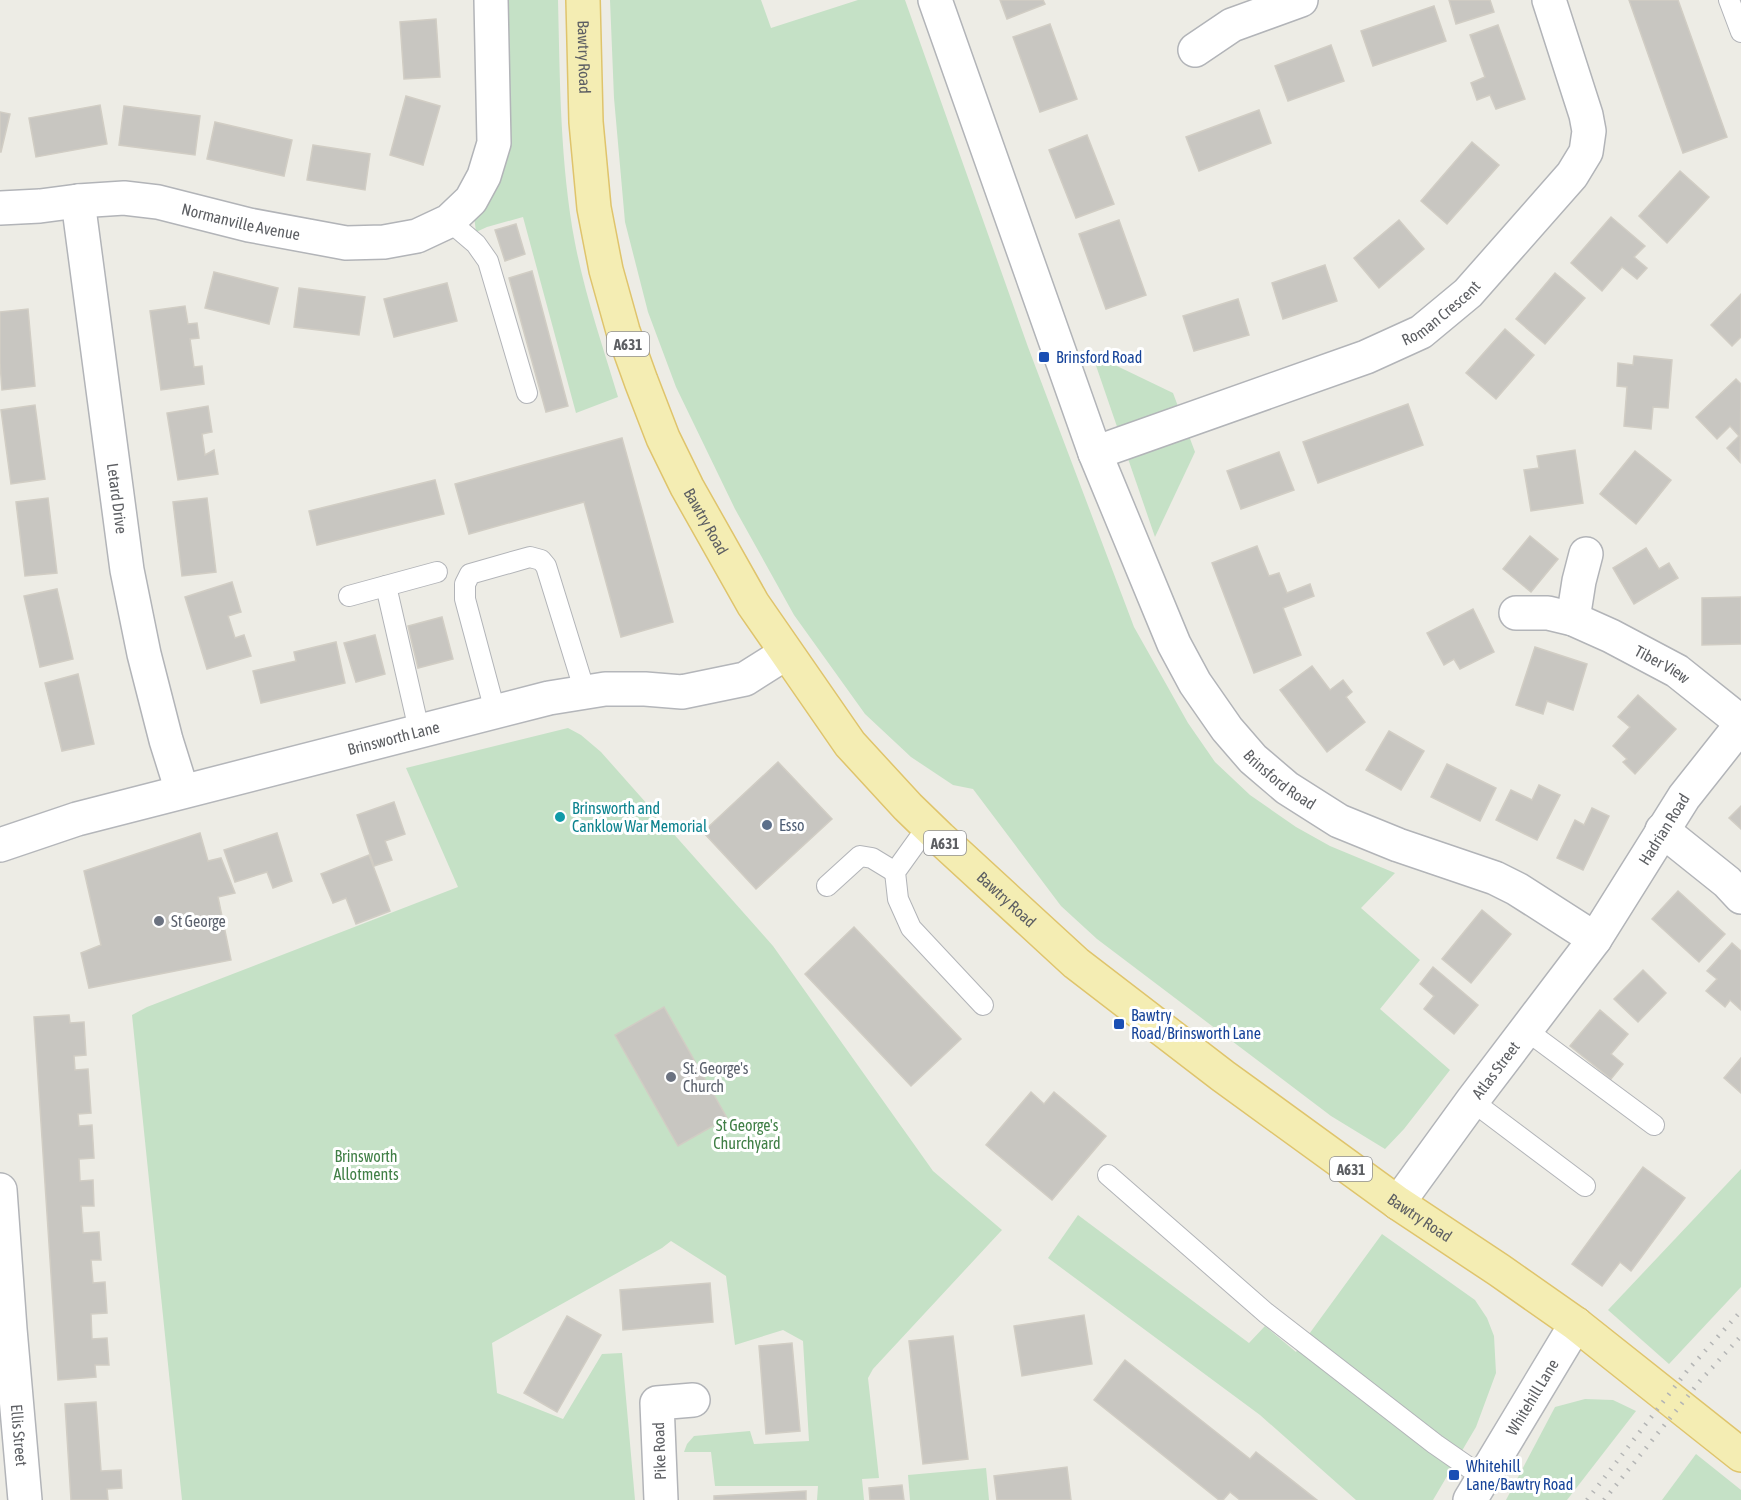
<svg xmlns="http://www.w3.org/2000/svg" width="1741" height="1500" viewBox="0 0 1741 1500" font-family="'Asap Condensed',sans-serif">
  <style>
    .green { fill: #c5e1c6 }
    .building { fill: #c8c6c1; stroke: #d1cdc4; stroke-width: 1.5 }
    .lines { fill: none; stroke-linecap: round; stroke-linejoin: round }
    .lane-casing { stroke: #b2b4b8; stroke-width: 22 }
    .street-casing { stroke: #b2b4b8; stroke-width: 36 }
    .secondary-casing { stroke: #b4b6ba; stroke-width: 36 }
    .primary-casing { stroke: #dfc46c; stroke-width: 36 }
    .lane { stroke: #fff; stroke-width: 20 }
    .street { stroke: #fff; stroke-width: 33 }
    .secondary { stroke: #fff; stroke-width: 33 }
    .primary { stroke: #f4edb3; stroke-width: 33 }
    .rail { stroke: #b4b5b5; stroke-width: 4.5; stroke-dasharray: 1.5 8; stroke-linecap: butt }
    .transit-dot { fill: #1a4fb4; stroke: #fff; stroke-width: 2 }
    .culture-dot { fill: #0f9aa8; stroke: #fff; stroke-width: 2 }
    .service-dot { fill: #5c6f8a; stroke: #fff; stroke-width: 2 }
    .worship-dot { fill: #6b7280; stroke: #fff; stroke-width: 2 }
    .labels { text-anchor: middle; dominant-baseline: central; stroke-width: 6; stroke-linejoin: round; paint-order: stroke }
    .shield { fill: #fff; stroke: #8e8f92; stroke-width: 1.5 }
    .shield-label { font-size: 15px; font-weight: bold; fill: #5d5f63 }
    .street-label { font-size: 16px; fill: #5d5f63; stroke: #fff }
    .transit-label { font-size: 16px; fill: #164399; stroke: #fff; text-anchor: start }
    .culture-label { font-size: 16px; fill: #0d838f; stroke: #fff; text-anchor: start }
    .service-label { font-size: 16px; fill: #4e5e75; stroke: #fff; text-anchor: start }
    .worship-label { font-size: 16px; fill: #5b616d; stroke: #fff; text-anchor: start }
    .park-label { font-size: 16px; fill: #407f46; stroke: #fff }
  </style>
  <rect width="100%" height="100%" fill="#edece5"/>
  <g class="green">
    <path d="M505,0H558C560,81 560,163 575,243C585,295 603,347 618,397L576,413L523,217L487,227L476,232L474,216L493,196L508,153Z"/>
    <path d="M610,0H761L771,28L858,0H905L1028,347L1134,627L1188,723L1215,762L1250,795L1296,827L1330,846L1395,873L1361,908L1420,960L1380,1009L1450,1070L1404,1129L1385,1149L1331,1116L1097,939L1061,906L973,789L953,785L911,757L865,714L794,615L735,509L676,387L648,312L625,222L614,98Z"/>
    <path d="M1092,354L1173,393L1195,452L1155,537Z"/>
    <path d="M568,728L581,735L601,752L773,946L933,1171L1002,1230L873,1369L868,1378L879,1478L862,1479L864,1500H817L818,1486H715L711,1452H684L687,1444L694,1436L750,1431L754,1444L809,1441L803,1341L783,1330L735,1345L726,1276L671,1241L662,1248L492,1343L497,1393L563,1419L602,1354L622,1353L635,1500H182L132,1015L147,1007L458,887L406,768Z"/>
    <path d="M1741,1169V1287L1669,1364L1608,1310Z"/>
    <path d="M1078,1215L1249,1343L1265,1326L1296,1352L1382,1234L1475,1300L1487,1318L1494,1336L1496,1373L1476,1427L1433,1500H1356L1260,1415L1048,1258Z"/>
    <path d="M1585,1399L1613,1400L1636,1411L1567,1500H1506L1555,1407Z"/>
    <path d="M1696,1454L1741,1490V1500H1662Z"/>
    <path d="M986,1468L989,1500H910L908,1475Z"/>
  </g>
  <g class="building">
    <path d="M1000,0H1043L1045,4L1007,19Z"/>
    <path d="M1449,0H1490L1494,12L1456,24Z"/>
    <path d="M1629,0H1678L1727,137L1683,153Z"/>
    <path d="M1434,6L1446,41L1373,66L1361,31Z"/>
    <path d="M436,19L440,77L404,79L400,22Z"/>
    <path d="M1050,24L1077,99L1040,112L1013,37Z"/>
    <path d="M1498,25L1525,99L1496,109L1490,95L1477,100L1471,83L1485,77L1470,35Z"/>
    <path d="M1331,45L1344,81L1288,101L1275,66Z"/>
    <path d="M406,96L440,106L423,165L390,155Z"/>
    <path d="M100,105L107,144L36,157L29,118Z"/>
    <path d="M124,106L200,116L195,155L119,145Z"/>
    <path d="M1259,110L1271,143L1199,171L1186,137Z"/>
    <path d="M0,112L10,114L1,152H0Z"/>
    <path d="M215,122L292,140L284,176L207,159Z"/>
    <path d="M1087,135L1114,204L1076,218L1049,150Z"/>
    <path d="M1472,142L1499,165L1447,224L1421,201Z"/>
    <path d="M313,145L370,154L365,190L307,180Z"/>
    <path d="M1680,171L1709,197L1667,243L1639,216Z"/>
    <path d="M1611,217L1645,246L1634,257L1647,268L1637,279L1622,267L1602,291L1571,263Z"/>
    <path d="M1119,220L1146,295L1106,309L1079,234Z"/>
    <path d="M1399,220L1424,249L1379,288L1354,258Z"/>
    <path d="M516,224L525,254L505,261L495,230Z"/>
    <path d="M1325,265L1337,301L1283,319L1272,283Z"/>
    <path d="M532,271L568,406L546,412L509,278Z"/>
    <path d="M214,272L278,288L269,324L205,308Z"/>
    <path d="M1555,273L1585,298L1545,344L1516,319Z"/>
    <path d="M447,283L457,321L394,337L384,299Z"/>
    <path d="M299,288L365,297L359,335L294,327Z"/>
    <path d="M1741,294V337L1732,346L1711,325Z"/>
    <path d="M1238,299L1249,335L1194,351L1183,316Z"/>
    <path d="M185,306L188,324L197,323L199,338L190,339L194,367L202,366L204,384L161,390L150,311Z"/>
    <path d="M28,309L35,386L2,390L0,363V312Z"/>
    <path d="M1505,329L1534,355L1496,399L1466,373Z"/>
    <path d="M1634,356L1672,360L1668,408L1653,407L1651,429L1624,426L1627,387L1617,386L1618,363L1633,365Z"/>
    <path d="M1736,379L1741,384L1740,462L1727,448L1739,436L1730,426L1717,439L1696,417Z"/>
    <path d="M1408,404L1423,445L1318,483L1303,442Z"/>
    <path d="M35,405L45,479L11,484L1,410Z"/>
    <path d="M208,406L212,432L202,434L205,455L214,450L218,474L178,480L167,413Z"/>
    <path d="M622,438L673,622L621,637L584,502L469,534L455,484Z"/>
    <path d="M1575,450L1583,503L1531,511L1524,470L1539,468L1537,456Z"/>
    <path d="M1635,451L1671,480L1636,524L1600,494Z"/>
    <path d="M1279,452L1294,490L1241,509L1227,471Z"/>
    <path d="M435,480L444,514L317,545L309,511Z"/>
    <path d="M48,498L57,573L25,576L16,502Z"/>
    <path d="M207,498L216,572L182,576L173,502Z"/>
    <path d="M1530,536L1558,559L1531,592L1503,569Z"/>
    <path d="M1257,546L1269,576L1279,573L1287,593L1310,584L1314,596L1283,608L1301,655L1254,673L1212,563Z"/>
    <path d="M1646,548L1659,569L1669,563L1678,578L1634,604L1613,568Z"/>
    <path d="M232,582L241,612L228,616L235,638L244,635L251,656L207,669L185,597Z"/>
    <path d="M57,589L73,659L40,667L24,596Z"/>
    <path d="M1741,597V644L1702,645V598Z"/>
    <path d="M1473,609L1494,652L1460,669L1454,659L1444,665L1427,633Z"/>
    <path d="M442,617L453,659L418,668L408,626Z"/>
    <path d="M375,635L385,674L356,682L344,643Z"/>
    <path d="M336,642L345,683L261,703L253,671L296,661L294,652Z"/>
    <path d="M1535,647L1587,664L1573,710L1547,701L1543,714L1516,705Z"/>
    <path d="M1312,666L1330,690L1343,680L1352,692L1346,697L1365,722L1327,752L1280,690Z"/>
    <path d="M78,674L94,744L62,751L45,683Z"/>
    <path d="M1638,695L1676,729L1635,774L1623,762L1627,759L1613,746L1630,727L1618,717Z"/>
    <path d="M1389,731L1424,751L1401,790L1366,770Z"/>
    <path d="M778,762L832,819L756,889L703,832Z"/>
    <path d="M1447,764L1496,788L1480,821L1431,797Z"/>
    <path d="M1539,785L1560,795L1537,840L1496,820L1511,790L1532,800Z"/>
    <path d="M394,802L405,834L385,841L392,860L374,866L357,815Z"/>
    <path d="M1741,806V829L1729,818Z"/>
    <path d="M1592,808L1609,816L1583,870L1557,858L1575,820L1584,825Z"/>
    <path d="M200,833L208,861L221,858L235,893L218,897L231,960L89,988L81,953L101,945L84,871Z"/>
    <path d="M277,833L292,881L273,888L267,872L235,882L224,850Z"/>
    <path d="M369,855L390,911L356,924L346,898L333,903L321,874Z"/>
    <path d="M1678,891L1725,934L1699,962L1652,919Z"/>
    <path d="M1482,910L1511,934L1471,983L1442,959Z"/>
    <path d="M854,927L961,1039L911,1086L805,974Z"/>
    <path d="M1732,943L1741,951V1010L1730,1000L1725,1007L1706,991L1717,979L1707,971Z"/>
    <path d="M1433,967L1478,1005L1454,1034L1424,1009L1434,996L1420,984Z"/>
    <path d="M1643,970L1666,993L1638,1022L1614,999Z"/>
    <path d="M664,1007L727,1118L678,1146L615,1035Z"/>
    <path d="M1600,1010L1628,1034L1611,1054L1623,1064L1611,1079L1570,1046Z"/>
    <path d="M69,1015L70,1023L84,1022L86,1055L74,1056L75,1070L88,1069L91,1113L78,1114L79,1126L92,1125L94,1158L79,1159L80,1181L93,1180L94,1206H81L83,1233L99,1232L101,1260H91L93,1283L105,1282L107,1313L91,1314L92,1339L107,1338L109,1365H95L96,1377L58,1380L34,1017Z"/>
    <path d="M1741,1058V1093L1724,1078Z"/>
    <path d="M1031,1092L1044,1104L1054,1092L1106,1136L1052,1200L986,1145Z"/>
    <path d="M1643,1167L1685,1198L1631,1271L1620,1262L1602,1286L1572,1264Z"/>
    <path d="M710,1283L713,1322L623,1330L620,1290Z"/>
    <path d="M1084,1315L1092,1364L1022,1376L1014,1326Z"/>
    <path d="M567,1316L601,1335L557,1412L524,1393Z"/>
    <path d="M953,1336L968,1459L923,1464L909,1341Z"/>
    <path d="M792,1343L800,1431L766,1434L759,1346Z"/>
    <path d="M1125,1360L1250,1459L1256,1452L1317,1500H1240L1230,1492L1223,1500H1219L1094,1400Z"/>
    <path d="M96,1402L101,1471L121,1470L122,1488L107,1489L108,1500H71L65,1404Z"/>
    <path d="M1067,1467L1071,1500H997L994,1476Z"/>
    <path d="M902,1485L904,1500H870L869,1488Z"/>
    <path d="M806,1491V1500H714V1496Z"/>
  </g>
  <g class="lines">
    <defs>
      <g id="lane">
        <path d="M1729,0L1741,32"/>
        <path d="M449,221L476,244L488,261L527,393"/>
        <path d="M386,586L419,730"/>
        <path d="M349,596L437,572"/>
        <path d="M495,711L465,599V584L470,574L530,557L541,560L546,566L585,692"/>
        <path d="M928,826L895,872L898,899L911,928L983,1005"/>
        <path d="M827,886L860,856L872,858L895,872"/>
        <path d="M1526,1030L1654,1125"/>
        <path d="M1472,1101L1585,1186"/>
        <path d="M1108,1175L1266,1313L1435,1444L1484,1478"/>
      </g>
      <g id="street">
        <path id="s1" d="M935,0L1095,453L1174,644L1195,683L1227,729L1253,759L1287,788L1339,821L1398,845L1495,878L1517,889L1595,939"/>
        <path d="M1195,50L1232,25L1301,0"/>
        <path id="s2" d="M78,201L127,570L144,654L166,740L182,791"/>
        <path id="s3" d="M0,208L40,206L78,201L124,198L158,202L249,225L346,243L384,242L417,236L449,221L471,200L484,176L494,143L491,0"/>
        <path id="s4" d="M1095,453L1366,357L1421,332L1468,293L1572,175L1586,152L1589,131L1586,115L1549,0"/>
        <path id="s5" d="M1516,613H1548L1573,619L1611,636L1677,671L1741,722"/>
        <path d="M1573,619L1579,581L1586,554"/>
        <path d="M1662,830L1727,882L1741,897"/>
        <path id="s6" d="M0,1190L10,1329L25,1500"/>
        <path id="s7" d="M1398,1203L1472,1101L1595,939L1684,797L1741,725"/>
        <path d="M661,1500L657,1403L693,1400"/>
      </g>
      <g id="secondary">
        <path id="s8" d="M0,845L77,819L549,698L605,689H645L682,692L745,679L786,653"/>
        <path id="s9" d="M1470,1500L1576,1324"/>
      </g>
      <g id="primary">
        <path id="s10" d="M583,0L586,122L594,208L606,270L623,331L641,381L663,438L687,487L753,604L850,744L908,807L940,838L1076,963L1223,1076L1398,1203L1499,1270L1576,1324L1741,1455"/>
      </g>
    </defs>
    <use href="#lane" class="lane-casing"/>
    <use href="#street" class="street-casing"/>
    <use href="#secondary" class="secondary-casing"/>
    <use href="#primary" class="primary-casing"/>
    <use href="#lane" class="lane"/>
    <use href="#street" class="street"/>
    <use href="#secondary" class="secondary"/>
    <use href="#primary" class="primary"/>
    <g class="rail">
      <path d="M1587,1500L1687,1371L1741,1311"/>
      <path d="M1604,1500L1700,1381L1741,1336"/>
    </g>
  </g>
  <g class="transit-dot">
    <rect x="1038" y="351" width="12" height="12" rx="3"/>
    <rect x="1113" y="1018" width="12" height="12" rx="3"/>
    <rect x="1448" y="1469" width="12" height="12" rx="3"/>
  </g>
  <circle class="culture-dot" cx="560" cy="817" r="6"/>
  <circle class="service-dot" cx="767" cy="825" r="6"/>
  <g class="worship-dot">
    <circle cx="159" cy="921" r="6"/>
    <circle cx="671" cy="1077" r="6"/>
  </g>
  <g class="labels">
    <g class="shield">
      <rect x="607" y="332" width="42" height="24" rx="4.5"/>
      <rect x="924" y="831" width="42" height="24" rx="4.5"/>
      <rect x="1330" y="1157" width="42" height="24" rx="4.5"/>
    </g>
    <g class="shield-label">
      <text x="628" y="344">A631</text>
      <text x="945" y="843">A631</text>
      <text x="1351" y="1169">A631</text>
    </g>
    <g class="street-label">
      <text stroke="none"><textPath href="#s10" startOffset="57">Bawtry Road</textPath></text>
      <text stroke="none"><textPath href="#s3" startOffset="244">Normanville Avenue</textPath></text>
      <text stroke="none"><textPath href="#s4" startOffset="375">Roman Crescent</textPath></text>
      <text stroke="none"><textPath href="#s2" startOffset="300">Letard Drive</textPath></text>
      <text stroke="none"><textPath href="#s10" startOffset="543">Bawtry Road</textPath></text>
      <text stroke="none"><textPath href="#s5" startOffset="158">Tiber View</textPath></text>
      <text stroke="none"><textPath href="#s8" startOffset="408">Brinsworth Lane</textPath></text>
      <text stroke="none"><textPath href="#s1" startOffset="861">Brinsford Road</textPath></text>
      <text stroke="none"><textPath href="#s7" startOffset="459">Hadrian Road</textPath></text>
      <text stroke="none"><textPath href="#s10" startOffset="1029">Bawtry Road</textPath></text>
      <text stroke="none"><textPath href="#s7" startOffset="165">Atlas Street</textPath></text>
      <text stroke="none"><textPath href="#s10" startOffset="1551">Bawtry Road</textPath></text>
      <text stroke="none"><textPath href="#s9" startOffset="120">Whitehill Lane</textPath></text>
      <text stroke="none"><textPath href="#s6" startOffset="246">Ellis Street</textPath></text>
      <text transform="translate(659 1451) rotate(-92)">Pike Road</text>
    </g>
    <g class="transit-label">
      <text x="1056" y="357">Brinsford Road</text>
      <text x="1131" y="1015">Bawtry<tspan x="1131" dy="18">Road/Brinsworth Lane</tspan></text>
      <text x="1466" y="1466">Whitehill<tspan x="1466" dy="18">Lane/Bawtry Road</tspan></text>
    </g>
    <g class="culture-label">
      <text x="572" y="808">Brinsworth and<tspan x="572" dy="18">Canklow War Memorial</tspan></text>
    </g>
    <g class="service-label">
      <text x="779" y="825">Esso</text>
    </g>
    <g class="worship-label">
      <text x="171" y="921">St George</text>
      <text x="683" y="1068">St. George's<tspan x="683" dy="18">Church</tspan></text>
    </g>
    <g class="park-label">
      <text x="747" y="1125">St George's<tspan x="747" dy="18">Churchyard</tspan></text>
      <text x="366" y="1156">Brinsworth<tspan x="366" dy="18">Allotments</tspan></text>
    </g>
  </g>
</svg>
